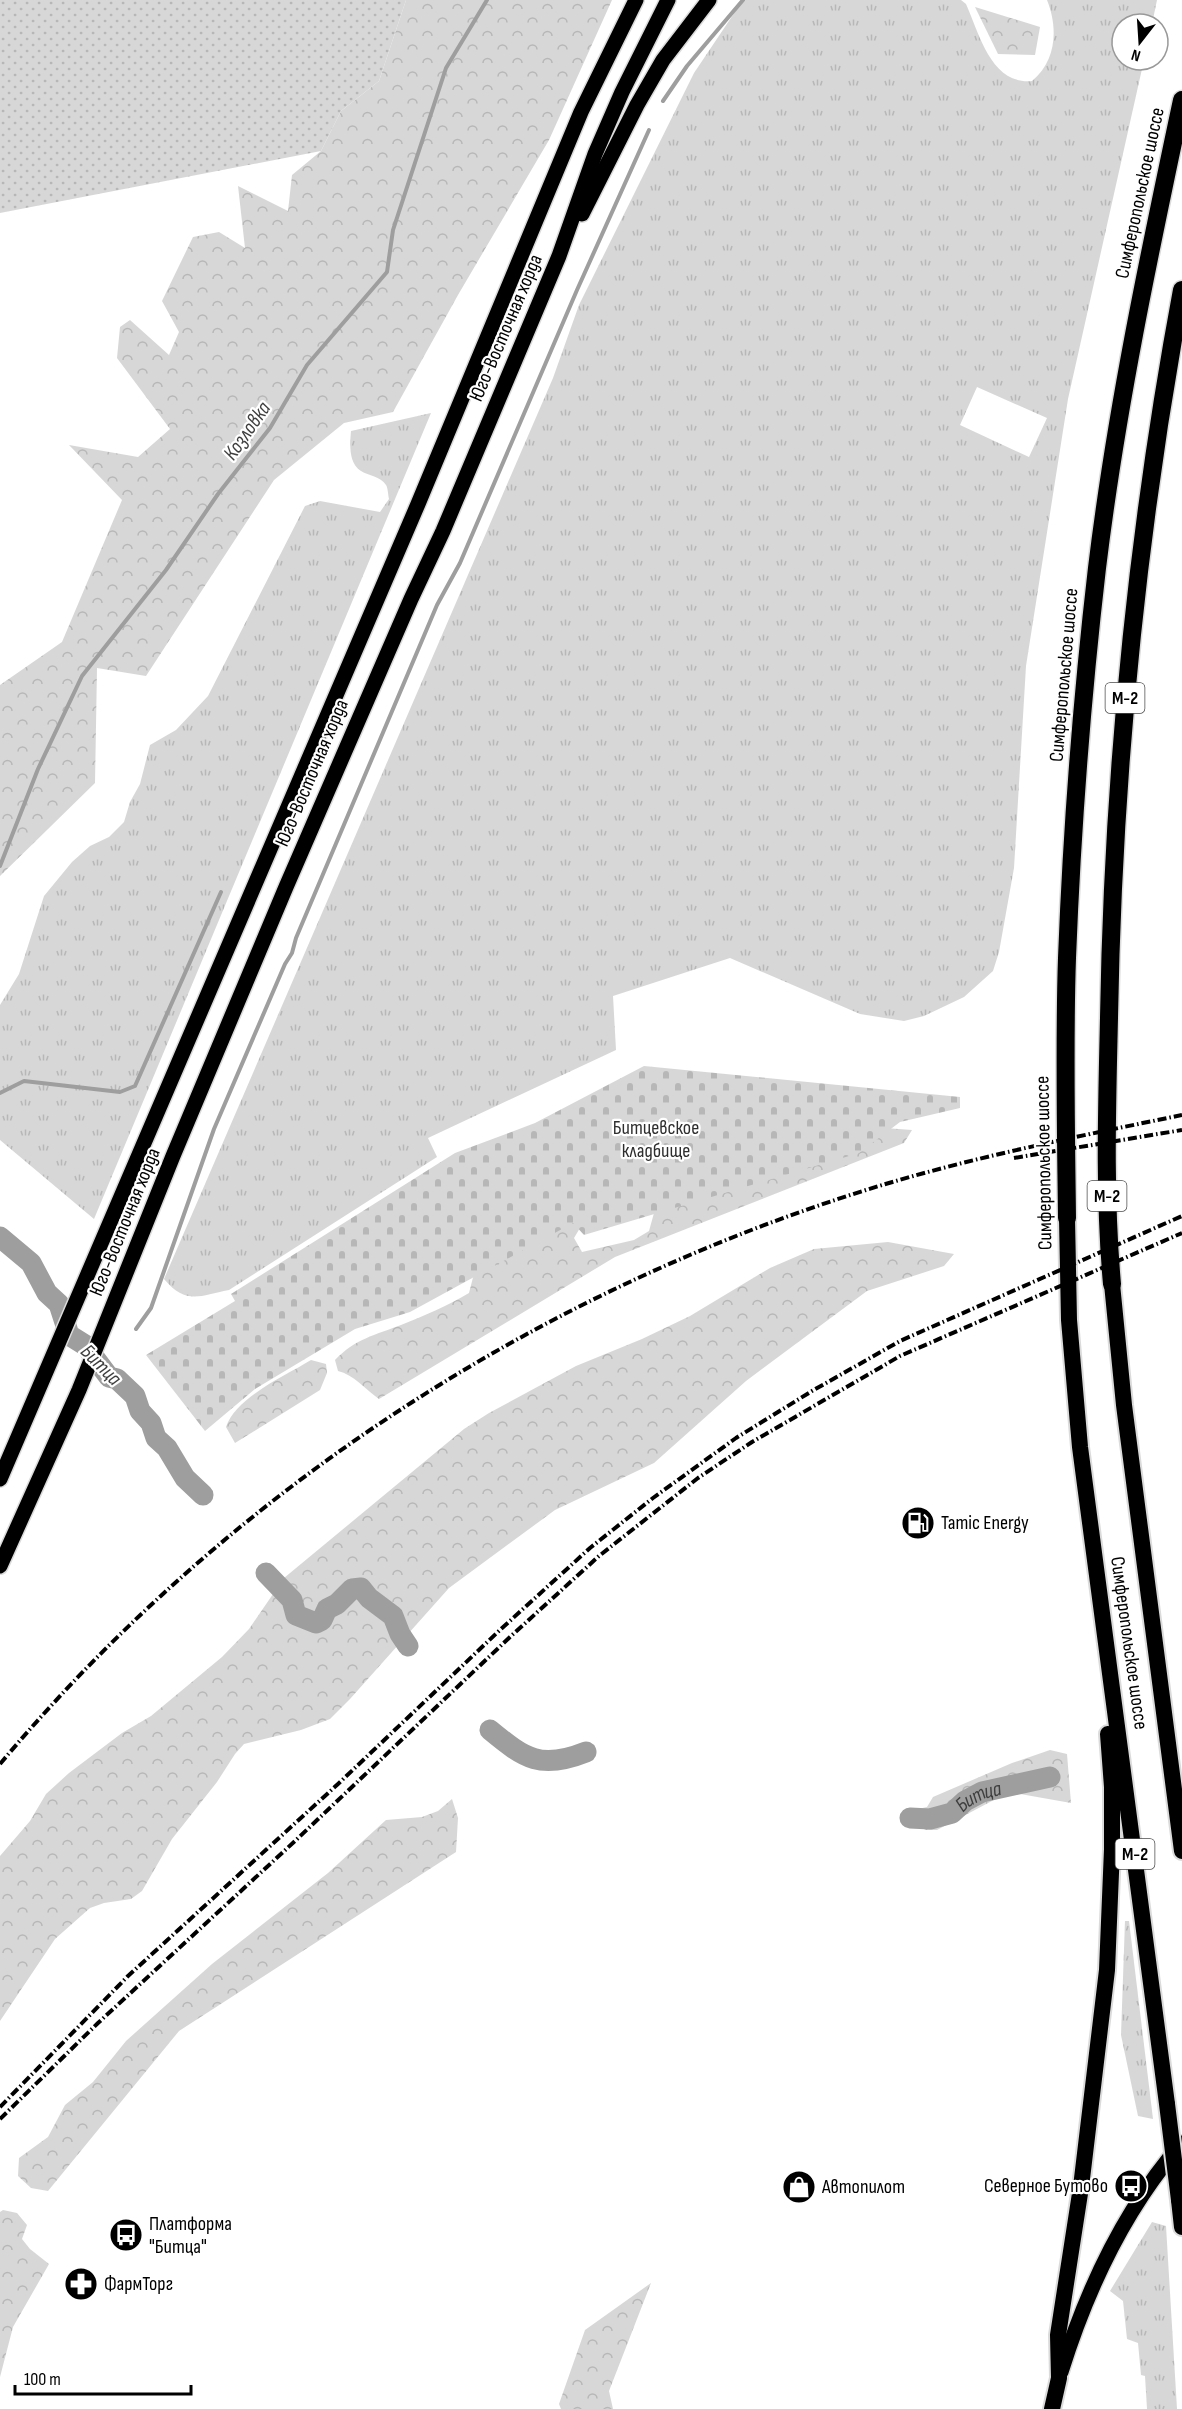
<svg xmlns="http://www.w3.org/2000/svg" width="1182" height="2409" viewBox="0 0 1182 2409" font-family="'Sofia Sans Condensed',sans-serif">
  <style>
    .grass { fill: url(#grass-tufts); fill-rule: evenodd }
    .forest { fill: url(#forest-crowns) }
    .cemetery { fill: url(#cemetery-stones) }
    .garden { fill: url(#garden-dots) }
    .lines { fill: none; stroke-linecap: round; stroke-linejoin: round }
    .stream { stroke: #9e9e9e; stroke-width: 4 }
    .river { stroke: #9e9e9e; stroke-width: 21 }
    .primary-casing { stroke: #dbdbdb; stroke-width: 18 }
    .trunk-casing { stroke: #dbdbdb; stroke-width: 20 }
    .motorway-casing { stroke: #dbdbdb; stroke-width: 21 }
    .primary { stroke: #000; stroke-width: 15 }
    .trunk { stroke: #000; stroke-width: 16 }
    .motorway { stroke: #000; stroke-width: 18 }
    .rail { stroke: #000; stroke-width: 4; stroke-dasharray: 9 3 1.5 3; stroke-linecap: butt }
    .trunk-bridge-casing { stroke: #dbdbdb; stroke-width: 20; stroke-linecap: butt }
    .trunk-bridge { stroke: #000; stroke-width: 16 }
    .labels { text-anchor: middle; dominant-baseline: central; stroke-width: 4.5; stroke-linejoin: round; paint-order: stroke }
    .shield { fill: #fff; stroke: #4c4c4c; stroke-width: 1.5 }
    .shield-label { font-size: 18px; font-weight: bold; fill: #000 }
    .street-label { font-size: 20px; fill: #000; stroke: #fff }
    .park-label { font-size: 20px; fill: #2e2e2e; stroke: #fff }
    .poi-label { font-size: 20px; fill: #000; stroke: #fff; text-anchor: start }
    .water-label { font-size: 21px; font-style: italic; fill: #3f3f3f; stroke: #fff }
  </style>
  <defs>
    <pattern id="grass-tufts" width="24" height="20" patternUnits="userSpaceOnUse" patternTransform="scale(1.5)"><rect width="24" height="20" fill="#d7d7d7"/><path d="M3 7l-1-3M5 7V3M7 7l1-3M15 17l-1-3M17 17v-4M19 17l1-3" fill="none" stroke="#b7b7b7"/></pattern>
    <pattern id="forest-crowns" width="20" height="18" patternUnits="userSpaceOnUse" patternTransform="scale(1.5)"><rect width="20" height="18" fill="#d7d7d7"/><path d="M2 6a3 3 0 1 1 6 0M12 15a3 3 0 1 1 6 0" fill="none" stroke="#b7b7b7"/></pattern>
    <pattern id="cemetery-stones" width="16" height="16" patternUnits="userSpaceOnUse" patternTransform="scale(1.5)"><rect width="16" height="16" fill="#d7d7d7"/><path d="M2 7V4a2 2 0 0 1 4 0v3zM10 15v-3a2 2 0 0 1 4 0v3z" fill="#b7b7b7"/></pattern>
    <pattern id="garden-dots" width="8" height="8" patternUnits="userSpaceOnUse" patternTransform="scale(1.5)"><rect width="8" height="8" fill="#d7d7d7"/><path d="M2 2h.1M6 6h.1" fill="none" stroke="#b7b7b7" stroke-width="1.8" stroke-linecap="round"/></pattern>
  </defs>
  <rect width="100%" height="100%" fill="#fff"/>
  <g class="grass">
    <path d="M743,0H961L966,4C979,33 991,85 1032,81C1057,61 1058,27 1047,0H1157L1152,24H1122V60H1144L1068,399L1026,666L1014,868L999,952L993,971L964,997L924,1016L904,1021L860,1014L730,958L613,996L616,1050L428,1138L437,1157L229,1290C199,1296 186,1305 164,1279L553,378L579,305L694,73ZM977,387L1047,418L1029,457L960,425Z"/>
    <path d="M431,413L94,1219L0,1140V1005L19,974L44,896L72,862L90,846L109,837L124,822L130,802L140,784L150,745L176,730L208,696L305,506L320,501L380,512L389,499C388,495 388,488 386,485C380,476 369,476 361,471C348,463 350,443 351,431Z"/>
    <path d="M1125,1921H1129L1153,2119L1138,2116L1121,2035Z"/>
    <path d="M1152,2222L1166,2226L1177,2409H1147L1145,2376L1141,2375L1138,2343L1127,2339L1123,2301L1110,2291Z"/>
  </g>
  <g class="forest">
    <path d="M406,0H612L549,140L458,295L393,412L344,423L274,480L146,676L97,668L95,783L0,876V685L62,642L122,500L69,445L138,457L170,429L117,358L120,327L130,320L169,355L179,332L162,301L193,237L219,232L245,248L238,186L288,211L292,175L321,151L341,111L379,81Z"/>
    <path d="M975,7L1040,27L1035,55L998,54Z"/>
    <path d="M748,1118L912,1130L904,1143L615,1257L379,1399C366,1390 353,1374 338,1371L335,1360C355,1339 375,1335 401,1325C424,1316 447,1306 469,1293L478,1258L560,1213L583,1223L574,1238L582,1252L634,1240L649,1231L654,1213Z"/>
    <path d="M888,1242L954,1254L944,1266L867,1291L746,1381L654,1463L555,1510L449,1588L350,1699L330,1719L301,1730L244,1744L235,1754L217,1782L172,1839L142,1891L131,1899L104,1903L90,1908L55,1939L0,2021V1856L30,1821L46,1794L69,1773L122,1733L151,1716L222,1657L249,1629L284,1578L464,1429L489,1413L576,1366L642,1339L690,1316L770,1268L814,1249Z"/>
    <path d="M311,1360L326,1364L327,1373L320,1390L235,1443L226,1427C236,1397 285,1376 311,1360Z"/>
    <path d="M1050,1750L1067,1754L1071,1803L1009,1792L937,1830H925L909,1811L927,1807L933,1797L1012,1763Z"/>
    <path d="M452,1799L458,1818L456,1852L179,2031L48,2191L31,2188L18,2176L19,2158L48,2137L65,2105L93,2082L126,2041L212,1964L328,1873L386,1820L422,1817L438,1811Z"/>
    <path d="M3,2210L17,2213L27,2225L22,2239L30,2249L49,2264L13,2327L0,2377V2212Z"/>
    <path d="M651,2283L609,2391L613,2409H561L559,2404L585,2330Z"/>
  </g>
  <path class="cemetery" d="M644,1066L960,1097V1108L900,1122L859,1153L584,1235L573,1223L410,1312L355,1329L255,1389L205,1431L146,1355L235,1301L231,1294L455,1153L535,1123Z"/>
  <path class="garden" d="M0,0H406L379,81L341,111L321,151L0,213Z"/>
  <g class="lines">
    <g class="stream">
      <path d="M663,101L687,66L743,0"/>
      <path d="M0,866L38,769L82,676L166,570L218,494L270,428L307,365L387,272L393,230L446,68L487,0"/>
      <path d="M0,1093L24,1081L120,1092L135,1086L221,892"/>
      <path d="M136,1329L151,1308L214,1129L285,964L292,953L296,938L437,605L460,563L577,290L649,130"/>
    </g>
    <g class="river">
      <path d="M0,1237L31,1263L47,1293L59,1304L69,1335L85,1345L109,1377L117,1379L135,1396L140,1411L151,1423L156,1438L167,1448L185,1478L203,1495"/>
      <path d="M266,1573L292,1600L296,1615L316,1623L322,1620L327,1609L337,1604L352,1589L361,1588L369,1598L393,1616L400,1634L408,1646"/>
      <path d="M490,1730C525,1759 541,1770 586,1752"/>
      <path id="s1" d="M910,1818L930,1819L952,1813L965,1801L982,1792L1050,1777"/>
    </g>
    <defs>
      <g id="primary">
        <path d="M582,214L637,105L663,60L709,0"/>
        <path d="M0,1479L418,504L581,112L636,0"/>
        <path d="M0,1566L79,1390L173,1156L286,887L411,599L443,531L559,256L595,154L622,92L668,0"/>
        <path d="M1061,2372C1087,2289 1124,2209 1182,2143"/>
      </g>
      <g id="trunk">
        <path d="M1067,1218L1069,1320L1080,1447L1167,2104"/>
        <path d="M1112,1284L1124,1405L1182,1851"/>
        <path d="M1179,2200L1182,2227"/>
        <path d="M1052,2409L1059,2378L1058,2335L1081,2187L1107,1970L1112,1849V1787L1108,1734"/>
      </g>
      <g id="motorway">
        <path d="M1067,1218C1066,1131 1064,1044 1067,958C1072,828 1082,697 1097,568C1116,411 1149,255 1182,100"/>
        <path d="M1112,1284C1104,1195 1107,1107 1109,1018C1113,774 1137,531 1182,290"/>
      </g>
    </defs>
    <use href="#primary" class="primary-casing"/>
    <use href="#trunk" class="trunk-casing"/>
    <use href="#motorway" class="motorway-casing"/>
    <use href="#primary" class="primary"/>
    <use href="#trunk" class="trunk"/>
    <use href="#motorway" class="motorway"/>
    <g class="rail">
      <path d="M1014,1158L1182,1130"/>
      <path d="M0,1764C229,1491 538,1290 879,1186C978,1156 1080,1136 1182,1115"/>
      <path d="M0,2107L128,1976L338,1784L501,1629L590,1548L653,1498L736,1438L812,1391L900,1341L1182,1216"/>
      <path d="M0,2119L98,2023L295,1841L510,1637L599,1556L698,1478L752,1442L900,1356L1182,1233"/>
    </g>
    <defs>
      <path id="trunk-bridge" d="M1167,2104L1179,2200"/>
    </defs>
    <use href="#trunk-bridge" class="trunk-bridge-casing"/>
    <use href="#trunk-bridge" class="trunk-bridge"/>
  </g>
  <defs>
    <symbol id="fuel-disc" viewBox="-11 -11 22 22"><circle r="9.5" fill="#000" stroke="#fff"/><path d="M-5.5-6h7V0h2V4h1.3V-2.5L3-4.5l.8-.8L6-3V5H2.5V1h-1V6h-7ZM-4.2-4.7v3.2H.2V-4.7Z" fill="#fff"/></symbol>
    <symbol id="bus-disc" viewBox="-11 -11 22 22"><circle r="9.5" fill="#000" stroke="#fff"/><path d="M-5-6H5V4H4V6H2V4H-2V6H-4V4H-5ZM-3.5-4V0h7V-4ZM-3.5 1.2v1.5H-2V1.2ZM2 1.2v1.5H3.5V1.2Z" fill="#fff"/></symbol>
    <symbol id="shop-disc" viewBox="-11 -11 22 22"><circle r="9.5" fill="#000" stroke="#fff"/><path d="M-5-2.5h2.3a2.7 3.5 0 0 1 5.4 0H5L5.5 6h-11ZM-1.5-2.5h3a1.5 2.3 0 0 0-3 0Z" fill="#fff"/></symbol>
    <symbol id="pharmacy-disc" viewBox="-11 -11 22 22"><circle r="9.5" fill="#000" stroke="#fff"/><path d="M-2-6h4v4h4v4h-4v4h-4v-4h-4v-4h4Z" fill="#fff"/></symbol>
  </defs>
  <g fill-rule="evenodd">
    <use href="#fuel-disc" x="899" y="1504" width="38" height="38"/>
    <use href="#bus-disc" x="1112" y="2167" width="38" height="38"/>
    <use href="#shop-disc" x="780" y="2168" width="38" height="38"/>
    <use href="#bus-disc" x="107" y="2216" width="38" height="38"/>
    <use href="#pharmacy-disc" x="62" y="2265" width="38" height="38"/>
  </g>
  <g class="labels">
    <g class="shield">
      <rect x="1105.5" y="683" width="39" height="30" rx="4.5"/>
      <rect x="1087.5" y="1181" width="39" height="30" rx="4.5"/>
      <rect x="1115.5" y="1839" width="39" height="30" rx="4.5"/>
    </g>
    <g class="shield-label">
      <text x="1125" y="698">М-2</text>
      <text x="1107" y="1196">М-2</text>
      <text x="1135" y="1854">М-2</text>
    </g>
    <g class="street-label">
      <text transform="translate(1140 193) rotate(-78)">Симферопольское шоссе</text>
      <text transform="translate(506 328) rotate(-67)">Юго-Восточная хорда</text>
      <text transform="translate(1064 675) rotate(-85)">Симферопольское шоссе</text>
      <text transform="translate(312 773) rotate(-67)">Юго-Восточная хорда</text>
      <text transform="translate(1044 1163) rotate(-91)">Симферопольское шоссе</text>
      <text transform="translate(125 1222) rotate(-68)">Юго-Восточная хорда</text>
      <text transform="translate(1129 1643) rotate(82)">Симферопольское шоссе</text>
    </g>
    <g class="park-label">
      <text x="656" y="1128">Битцевское<tspan x="656" dy="23">кладбище</tspan></text>
    </g>
    <g class="poi-label">
      <text x="941" y="1523">Tamic Energy</text>
      <text x="1108" y="2186" text-anchor="end">Северное Бутово</text>
      <text x="822" y="2187">Автопилот</text>
      <text x="149" y="2224">Платформа<tspan x="149" dy="23">"Битца"</tspan></text>
      <text x="104" y="2284">ФармТорг</text>
    </g>
    <g class="water-label">
      <text transform="translate(247 431) rotate(-55)">Козловка</text>
      <text transform="translate(101 1365) rotate(45)">Битца</text>
      <text stroke="none"><textPath href="#s1" startOffset="75">Битца</textPath></text>
    </g>
  </g>
  <g transform="translate(1140 42) rotate(197)"><circle r="28" fill="#ffffff" stroke="#999999" stroke-width="1.5"/>
  <path d="M0-4.5L10 22L0 15L-10 22Z" fill="#000000"/>
  <text y="-9" font-size="16" font-weight="bold" text-anchor="middle" fill="#000000">N</text>
  </g>
  <path d="M15 2385v9h176v-9" fill="none" stroke="#000000" stroke-width="3"/>
  <text x="24" y="2385" font-size="18" fill="#000000" stroke="#ffffff" stroke-width="4.5" paint-order="stroke">100 m</text>
</svg>
